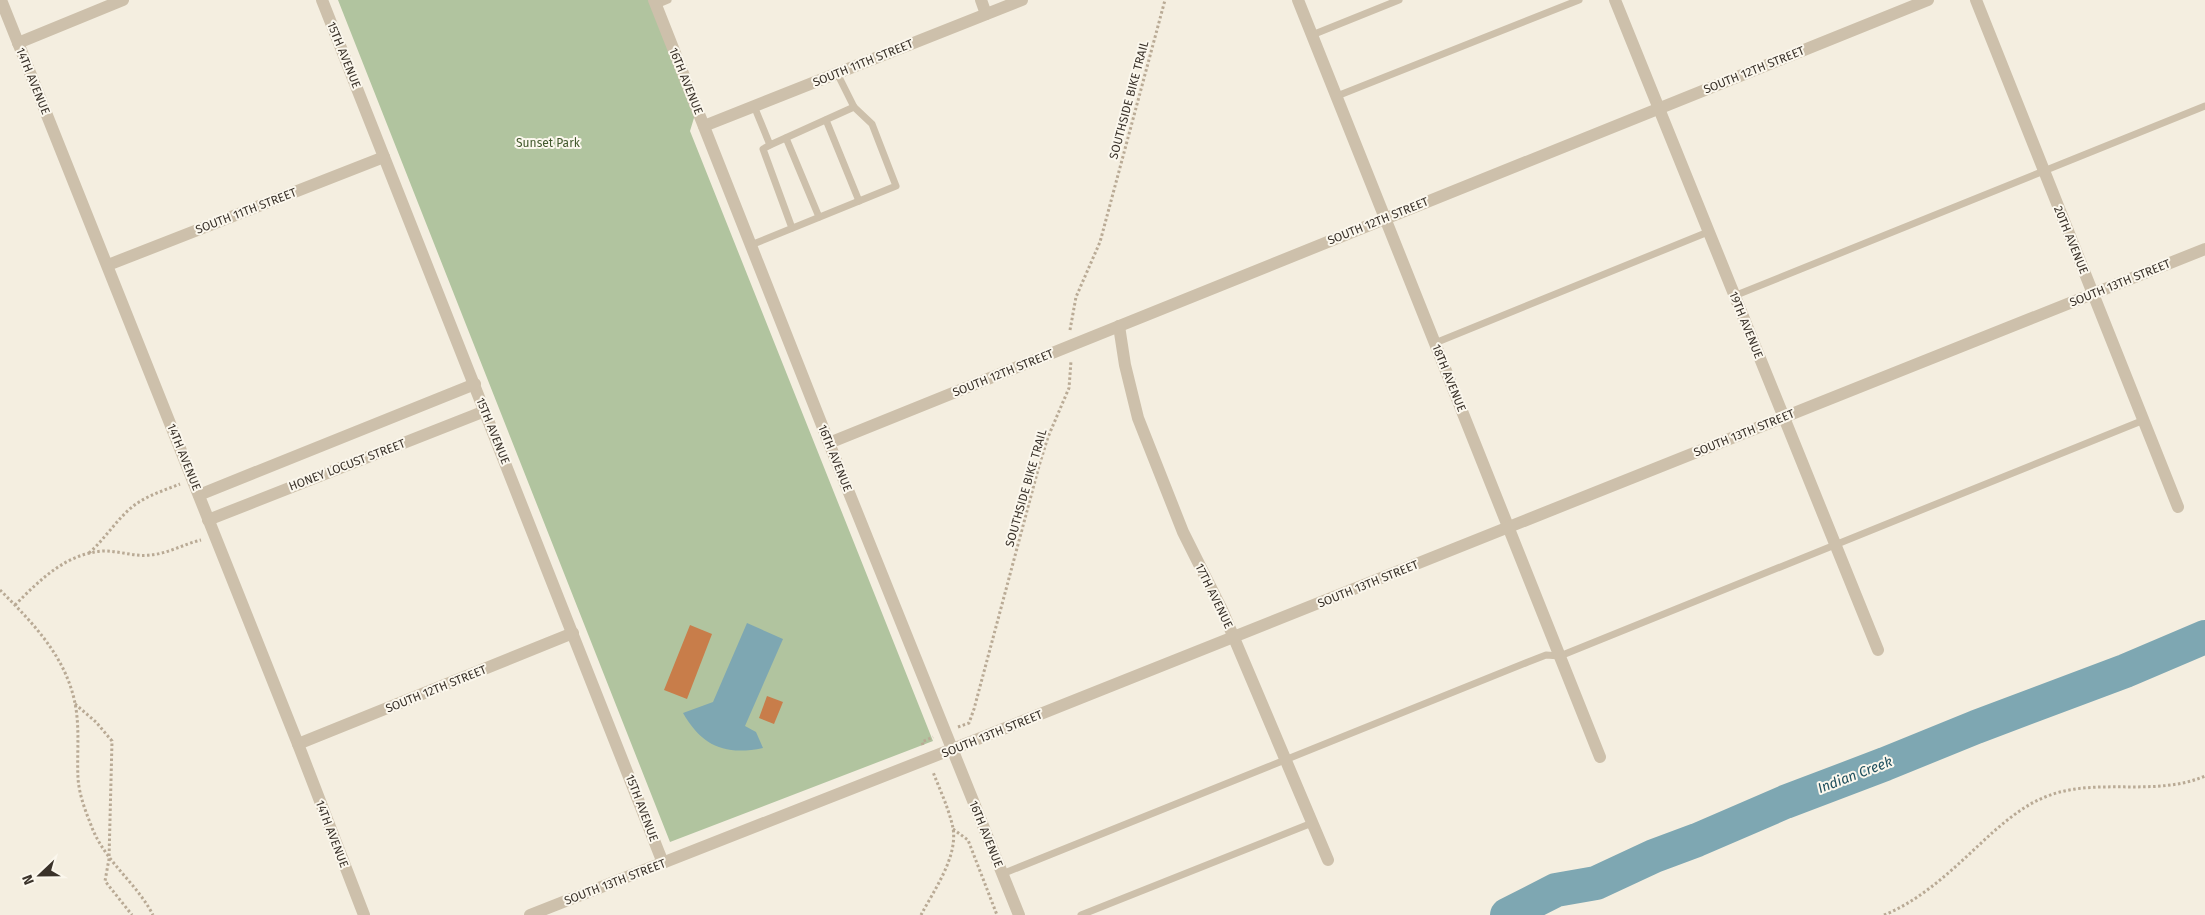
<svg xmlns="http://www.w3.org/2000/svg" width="2205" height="915" viewBox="0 0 2205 915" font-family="'Fira Sans',sans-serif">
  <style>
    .green { fill: #b1c49f }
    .water { fill: #7ea7b2 }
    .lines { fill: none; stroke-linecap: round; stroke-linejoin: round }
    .river { stroke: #7ea7b2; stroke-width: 34 }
    .building { fill: #c87d4a }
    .path { stroke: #b9aa95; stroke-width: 3; stroke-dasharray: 2.5 2.5; stroke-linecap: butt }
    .service { stroke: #cdc0ab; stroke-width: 7 }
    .minor { stroke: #cdc0ab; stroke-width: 12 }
    .tertiary { stroke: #cdc0ab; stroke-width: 12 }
    .labels { text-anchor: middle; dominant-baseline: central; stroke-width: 4; stroke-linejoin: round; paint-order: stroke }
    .street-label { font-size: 12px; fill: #3a322a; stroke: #fbf7ed }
    .park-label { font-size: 12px; fill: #42592d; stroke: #fbf7ed }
    .water-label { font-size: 14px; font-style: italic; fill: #1f4f5d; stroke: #fbf7ed }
  </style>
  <rect width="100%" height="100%" fill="#f4eee0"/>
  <path class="green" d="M338,0H654L697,108L690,131L933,741L670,842Z"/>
  <path class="water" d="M747,623L783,639L745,726L756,732L763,748C725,756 702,746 683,713L713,702Z"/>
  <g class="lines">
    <path class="river" d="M1507,915L1556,890L1596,883L1654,856L1697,840L1785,802L1885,764L1976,727L2125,671L2205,637"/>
  </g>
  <g class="building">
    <path d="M690,625L712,634L687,699L664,690Z"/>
    <path d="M767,696L783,702L774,724L759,718Z"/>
  </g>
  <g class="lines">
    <g class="path">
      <path d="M1070,330L1076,297L1100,242L1165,0"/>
      <path d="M89,553C106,538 118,517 136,504C149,495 165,490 180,484"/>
      <path d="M0,590C36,626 72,663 77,717C79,737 77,758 78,778C79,794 85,810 91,825C104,861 136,882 153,915"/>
      <path d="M15,605C40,580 66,553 104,551C120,551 135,557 150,555C167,554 184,544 201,540"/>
      <path d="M75,704L96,722L112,741L109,859L105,881L132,915"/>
      <path d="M958,727L969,723L974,709L1039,466L1048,437L1069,388L1071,361"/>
      <path d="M923,745L922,742L933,737"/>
      <path d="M953,829L968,840L997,915"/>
      <path d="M921,915C934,890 958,857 953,828C949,809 940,790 933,772"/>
      <path d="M1884,915C1926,898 1959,863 1992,833C2008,819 2025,805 2045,797C2096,776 2154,798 2205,776"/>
    </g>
    <g class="service">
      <path d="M656,5L668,0"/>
      <path d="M1312,35L1399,0"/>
      <path d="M1337,96L1579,0"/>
      <path d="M754,106L770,145L854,107"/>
      <path d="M826,120L859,201"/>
      <path d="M786,138L819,217"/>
      <path d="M770,145L763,149L792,228"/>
      <path d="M751,245L896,186L872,124L854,107L837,73"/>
      <path d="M1734,296L2205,106"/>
      <path d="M1435,343L1708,232"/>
      <path d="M1002,874L1528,662L1546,655L1560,656L2144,420"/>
      <path d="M1081,915L1312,823"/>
    </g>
    <g class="minor">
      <path d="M1,0L298,744L364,915"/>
      <path d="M322,0L663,863"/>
      <path d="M981,0L986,14"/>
      <path d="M1298,0L1600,757"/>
      <path d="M1615,0L1878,650"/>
      <path d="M1976,0L2178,507"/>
      <path d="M18,43L123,0"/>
      <path d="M704,126L1022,0"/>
      <path d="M108,265L384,157"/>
      <path d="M1119,326L1125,365L1138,418L1183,532L1223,612L1328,860"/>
      <path d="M829,443L1928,0"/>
      <path d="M199,495L475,384"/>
      <path d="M208,520L485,411"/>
      <path d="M298,744L573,633"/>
      <path d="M530,915L983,737L2205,249"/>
    </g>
    <path class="tertiary" d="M654,0L829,443L1019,915"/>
  </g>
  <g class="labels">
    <g class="street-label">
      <text transform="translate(344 55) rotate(68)">15TH AVENUE</text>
      <text transform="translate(863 63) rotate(-22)">SOUTH 11TH STREET</text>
      <text transform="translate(1754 70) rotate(-22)">SOUTH 12TH STREET</text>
      <text transform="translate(33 81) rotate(68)">14TH AVENUE</text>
      <text transform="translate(686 81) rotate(68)">16TH AVENUE</text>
      <text transform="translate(1129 100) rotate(-75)">SOUTHSIDE BIKE TRAIL</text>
      <text transform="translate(246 211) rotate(-21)">SOUTH 11TH STREET</text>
      <text transform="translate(1378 221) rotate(-22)">SOUTH 12TH STREET</text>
      <text transform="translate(2071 240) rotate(68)">20TH AVENUE</text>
      <text transform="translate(2120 283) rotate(-22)">SOUTH 13TH STREET</text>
      <text transform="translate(1746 325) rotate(68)">19TH AVENUE</text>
      <text transform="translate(1003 373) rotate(-22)">SOUTH 12TH STREET</text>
      <text transform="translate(1449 378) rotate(68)">18TH AVENUE</text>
      <text transform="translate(493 431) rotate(68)">15TH AVENUE</text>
      <text transform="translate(1744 433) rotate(-22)">SOUTH 13TH STREET</text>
      <text transform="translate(184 457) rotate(68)">14TH AVENUE</text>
      <text transform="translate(835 458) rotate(68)">16TH AVENUE</text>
      <text transform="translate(347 465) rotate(-21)">HONEY LOCUST STREET</text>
      <text transform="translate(1026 488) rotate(-74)">SOUTHSIDE BIKE TRAIL</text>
      <text transform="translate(1368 584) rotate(-22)">SOUTH 13TH STREET</text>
      <text transform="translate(1214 596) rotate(64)">17TH AVENUE</text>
      <text transform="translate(436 689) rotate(-22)">SOUTH 12TH STREET</text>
      <text transform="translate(992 734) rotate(-22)">SOUTH 13TH STREET</text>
      <text transform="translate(642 808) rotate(69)">15TH AVENUE</text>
      <text transform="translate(332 834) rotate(69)">14TH AVENUE</text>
      <text transform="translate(986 834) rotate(68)">16TH AVENUE</text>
      <text transform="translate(615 882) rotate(-21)">SOUTH 13TH STREET</text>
    </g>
    <g class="park-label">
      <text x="548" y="143">Sunset Park</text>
    </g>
    <g class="water-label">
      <text transform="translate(1855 775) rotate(-21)">Indian Creek</text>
    </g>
  </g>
  <g transform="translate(40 875) rotate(248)" stroke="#fbf7ed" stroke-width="4" paint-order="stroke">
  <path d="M0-4L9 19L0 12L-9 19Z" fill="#3a322a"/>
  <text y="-8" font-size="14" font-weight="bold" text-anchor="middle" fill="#3a322a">N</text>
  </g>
</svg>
